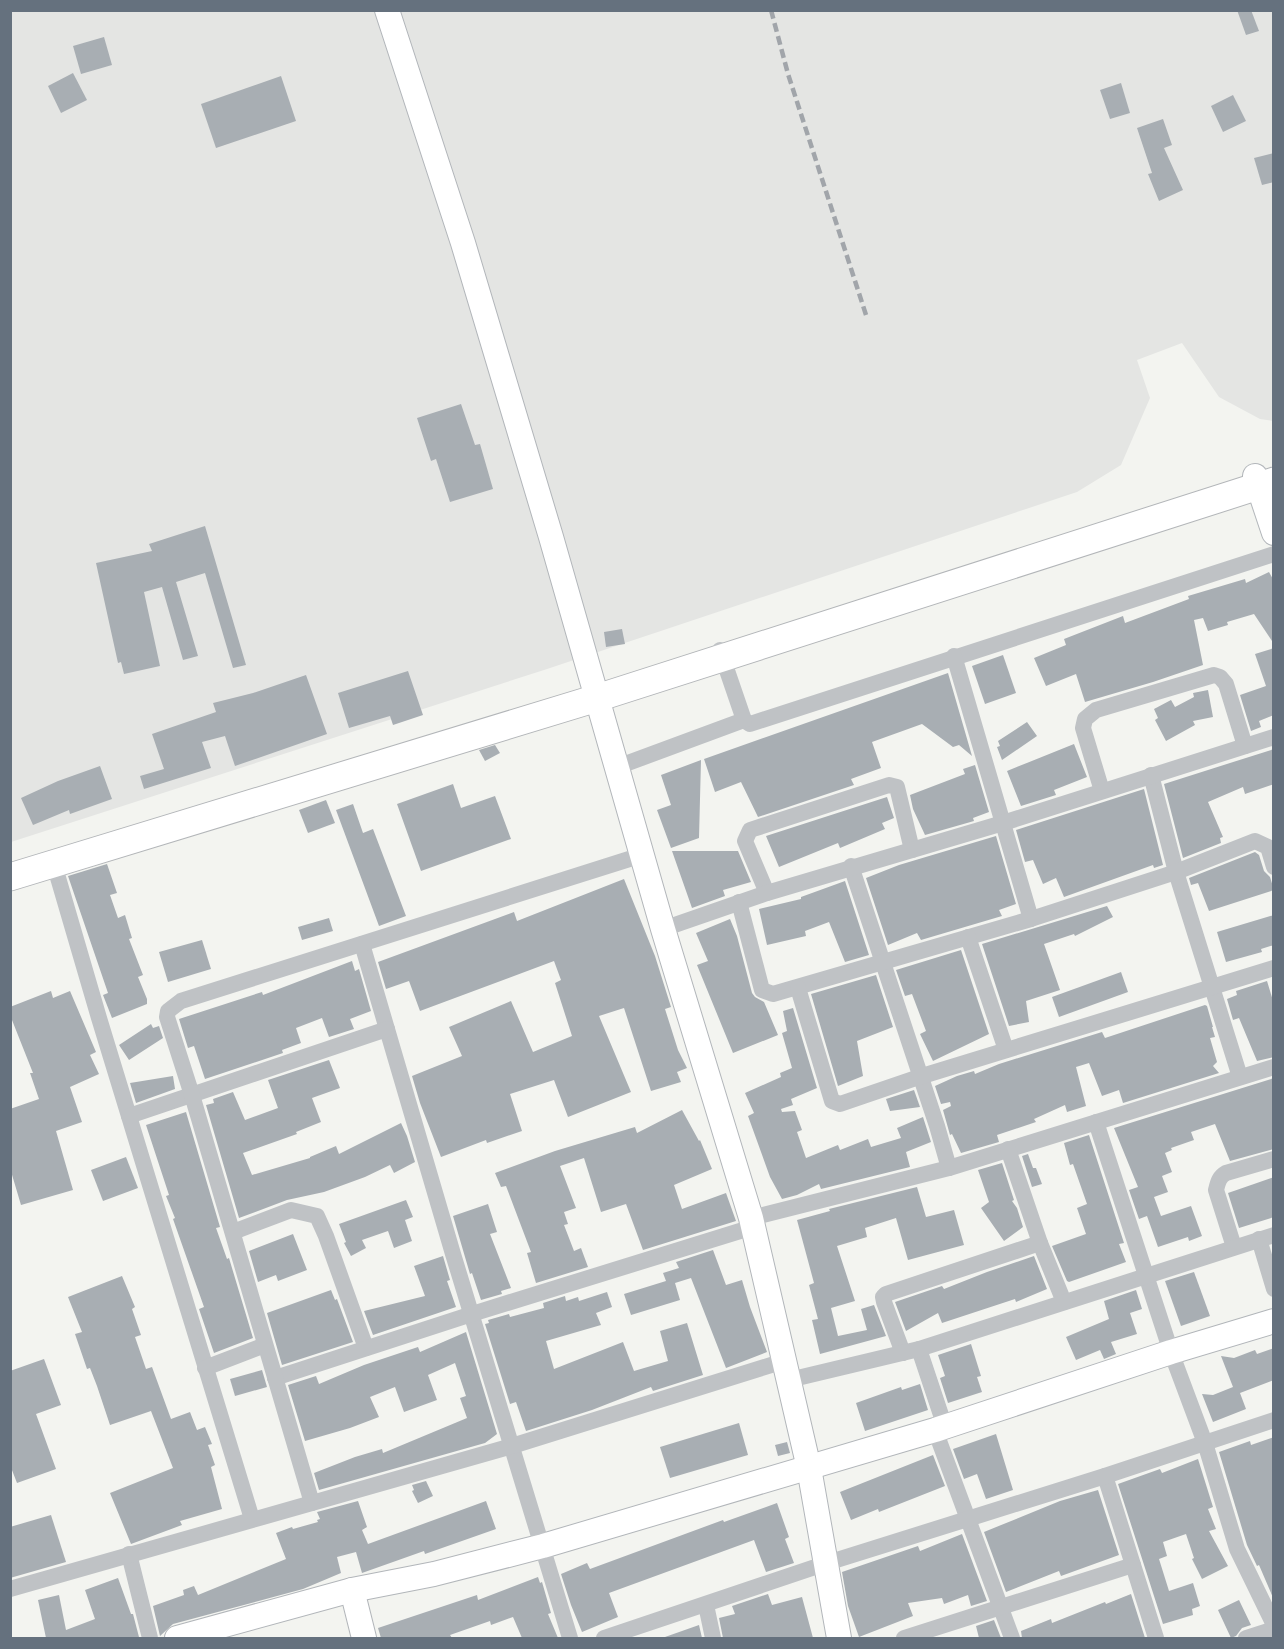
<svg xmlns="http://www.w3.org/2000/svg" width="1284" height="1649" viewBox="0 0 1284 1649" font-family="Helvetica,sans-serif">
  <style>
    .built { fill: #e4e5e3 }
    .building { fill: #a8aeb3 }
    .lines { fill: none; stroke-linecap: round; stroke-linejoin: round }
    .secondary-casing { stroke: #b2b6ba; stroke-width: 26 }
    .primary-casing { stroke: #b3b6b9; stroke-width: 29 }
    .street { stroke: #bfc2c5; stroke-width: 16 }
    .secondary { stroke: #fff; stroke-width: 24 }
    .primary { stroke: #fff; stroke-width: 27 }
    .rail { stroke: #a1a5aa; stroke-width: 4.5; stroke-dasharray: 9 4.5; stroke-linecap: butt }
  </style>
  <rect width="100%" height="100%" fill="#f3f4f0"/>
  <path class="built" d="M10,11H1273V421L1260,419L1219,397L1182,343L1137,360L1150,398L1121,465L1077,492L544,670L11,842Z"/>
  <g class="building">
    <path d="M1237,10H1251L1259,31L1246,35Z"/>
    <path d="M104,37L112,65L81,74L73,46Z"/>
    <path d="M73,73L87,100L61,113L48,86Z"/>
    <path d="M281,76L296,121L216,148L201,104Z"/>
    <path d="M1121,83L1130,113L1110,119L1100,90Z"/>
    <path d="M1233,95L1246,121L1223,132L1211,106Z"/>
    <path d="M1163,119L1172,145L1164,148L1183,190L1159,201L1148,174L1152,173L1137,128Z"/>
    <path d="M1274,153V182L1262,185L1254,158Z"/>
    <path d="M461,404L475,445L480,444L493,489L450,502L436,459L431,461L417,418Z"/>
    <path d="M205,526L246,665L233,668L205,573L176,582L198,656L183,660L162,587L144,592L160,666L124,674L121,662L118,663L96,563L152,551L149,544Z"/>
    <path d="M1269,572L1274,581V644L1254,614L1227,622L1228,625L1208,631L1203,618L1194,620L1203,665L1153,682L1085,702L1076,674L1046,686L1034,658L1066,645L1064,639L1123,616L1125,623L1189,599L1188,596L1245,579L1246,583Z"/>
    <path d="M622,629L625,644L606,647L604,632Z"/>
    <path d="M1274,648V715L1259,721L1261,727L1251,731L1240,695L1266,686L1255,654Z"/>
    <path d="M1003,655L1016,693L985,704L972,666Z"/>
    <path d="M408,671L423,715L393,725L390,716L349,728L338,693Z"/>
    <path d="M948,673L972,756L959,745L953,747L922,724L872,742L881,768L851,779L854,785L758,817L741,782L715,792L704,759Z"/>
    <path d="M306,675L327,734L235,766L225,736L202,742L211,768L144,789L140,776L164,769L152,734L216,712L213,703L253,693Z"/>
    <path d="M1208,690L1213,717L1193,721L1195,725L1166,741L1155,720L1158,718L1154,709L1171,700L1175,707L1194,697L1193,693Z"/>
    <path d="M1027,722L1037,736L1002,760L997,747L1000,746L998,741Z"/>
    <path d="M1074,744L1087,777L1054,790L1056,795L1021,806L1007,771Z"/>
    <path d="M495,745L500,753L485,761L479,750Z"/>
    <path d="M1274,749V784L1245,794L1243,787L1208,802L1223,837L1220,838L1221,843L1183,858L1164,784Z"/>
    <path d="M701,760L699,838L671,848L657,810L671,805L661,775Z"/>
    <path d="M975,765L989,812L973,818L974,821L925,835L913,809L910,795L965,774L963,769Z"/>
    <path d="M100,766L112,799L70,814L69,810L33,825L21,798L58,781Z"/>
    <path d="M453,784L461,808L495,796L511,839L421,871L397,804Z"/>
    <path d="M1144,789L1163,865L1154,868L1153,865L1064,897L1056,878L1043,884L1033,860L1025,862L1016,830Z"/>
    <path d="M887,797L894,818L882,823L885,829L840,848L838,843L779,867L766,836Z"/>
    <path d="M326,800L335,823L308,833L299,810Z"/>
    <path d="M353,804L363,833L373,829L406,916L379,926L336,810Z"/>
    <path d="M996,836L1016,904L999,910L1002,916L921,940L917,933L888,945L866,878L899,865Z"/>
    <path d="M672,851H738L751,882L723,890L725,896L692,908Z"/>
    <path d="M1255,852L1259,855L1264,871L1270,877L1274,890L1209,911L1198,883L1191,885L1189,878Z"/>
    <path d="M107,864L117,893L110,895L118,918L125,915L132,938L129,939L143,975L138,977L147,999V1004L112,1018L103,995L108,993L68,876Z"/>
    <path d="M624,879L655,956L671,1007L665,1009L678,1050L687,1068L677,1072L681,1082L651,1091L624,1008L599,1016L631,1092L568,1117L554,1080L510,1094L522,1131L487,1143L486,1140L441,1157L420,1103L412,1076L462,1056L449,1027L511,1001L533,1052L572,1036L555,983L561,980L554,961L420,1011L409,981L386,989L378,962L514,912L517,921Z"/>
    <path d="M845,881L869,955L845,962L829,922L805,931L806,936L767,945L759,909L801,899V897Z"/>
    <path d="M1107,906L1113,917L1075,936L1074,934L1044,944L1060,990L1026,1001L1029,1022L1009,1026L982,944Z"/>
    <path d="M1274,915V945L1261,949L1262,952L1226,962L1217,932Z"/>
    <path d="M329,918L333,931L302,940L298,927Z"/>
    <path d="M730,919L737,936L752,993L755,997L764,1002L778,1035L733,1053L697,965L708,961L696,933Z"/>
    <path d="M202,940L211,969L168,982L159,952Z"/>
    <path d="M961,950L989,1034L933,1061L920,1034L926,1031L912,994L905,996L896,970Z"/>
    <path d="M352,961L355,971L359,969L371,1011L350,1019L354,1029L329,1037L322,1018L296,1028L301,1043L282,1050L283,1053L205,1079L194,1046L188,1048L179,1019L262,992L263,995Z"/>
    <path d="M1121,972L1128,992L1059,1017L1052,997Z"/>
    <path d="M876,975L893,1027L857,1041L863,1076L838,1086L811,994Z"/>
    <path d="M1267,981L1274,1004V1057L1257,1061L1239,1018L1233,1020L1227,999L1237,995L1236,991Z"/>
    <path d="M51,991L53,998L70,991L96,1052L90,1055L99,1074L70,1087L82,1122L56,1131L73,1190L21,1205L10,1168V1109L39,1099L30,1073H33L10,1015V1007Z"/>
    <path d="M1205,1005L1207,1006L1213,1027H1212L1215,1037L1210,1038L1217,1062L1213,1066L1219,1073L1123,1103L1119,1090L1102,1096L1089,1063L1076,1067L1086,1106L1067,1112L1065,1105L1034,1119L1036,1122L997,1135L999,1142L961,1153L952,1134L950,1135L943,1110L951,1106L950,1102L941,1104L935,1086L957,1076L974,1071L975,1074L999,1064L1102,1032L1105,1038Z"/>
    <path d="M793,1008L817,1088L791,1099L793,1105L781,1109L782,1112L795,1111L802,1130L797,1132L806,1158L838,1145L840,1150L868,1139L871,1147L901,1138L897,1128L923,1117L931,1142L906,1152L910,1167L821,1189L819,1184L797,1195L782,1199L770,1177L748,1116L754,1113L745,1093L781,1077L780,1073L792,1068L782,1033L787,1031L783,1011Z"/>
    <path d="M151,1024L153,1028L159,1026L163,1038L129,1060L119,1045Z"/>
    <path d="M329,1060L340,1088L312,1098L321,1122L296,1132L297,1134L243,1153L252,1175L310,1158V1157L336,1146L339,1154L401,1123L407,1136L415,1162L394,1173L390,1165L365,1177L324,1192L287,1200L239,1218L206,1105L214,1103L213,1099L233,1092L245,1120L278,1108L268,1080Z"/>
    <path d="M173,1076L175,1089L136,1103L130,1083Z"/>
    <path d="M1274,1078V1149L1230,1161L1215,1124L1191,1132L1194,1140L1171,1148L1172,1150L1165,1153L1172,1172L1162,1176L1168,1192L1154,1197L1161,1216L1191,1206L1202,1236L1189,1241L1188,1237L1158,1247L1147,1216L1139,1219L1129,1190L1138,1187L1114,1128Z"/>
    <path d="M914,1090L920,1107L890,1111L886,1099Z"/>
    <path d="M682,1110L699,1141L700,1140L712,1169L674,1185L682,1209L726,1193L736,1221L643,1250L626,1204L601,1212L584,1158L560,1166L576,1208L564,1212L568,1224L564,1225L574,1251L581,1248L588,1267L536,1283L527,1253L531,1252L506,1186L501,1187L495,1173L555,1151L635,1127L637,1133Z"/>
    <path d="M186,1112L220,1227L216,1228L227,1259L229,1258L253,1338L214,1353L199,1309L204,1307L173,1219L175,1218L166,1196L169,1195L146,1125Z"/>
    <path d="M1089,1135L1124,1243L1119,1244L1126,1262L1069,1282L1067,1281L1052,1246L1086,1234L1077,1208L1087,1204L1073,1164L1070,1165L1064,1143Z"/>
    <path d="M1028,1154L1033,1168H1036L1042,1184L1032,1187L1022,1156Z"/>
    <path d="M126,1157L138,1188L103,1201L91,1170Z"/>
    <path d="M1002,1163L1014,1200L1012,1201L1017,1208L1023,1227L1004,1241L981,1208L989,1202L978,1170Z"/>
    <path d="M1274,1177V1217L1239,1228L1228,1193Z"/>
    <path d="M917,1187L926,1217L954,1210L964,1245L908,1260L896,1218L865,1228L867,1237L837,1246L855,1301L831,1308L838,1336L867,1330L861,1309L874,1305L886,1336L820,1354L812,1320L818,1319L809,1285L814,1283L797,1220L830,1211L829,1209Z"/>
    <path d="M406,1200L413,1217L405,1220L412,1241L394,1248L388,1231L362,1240L366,1248L351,1256L344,1243L346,1242L339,1224Z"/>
    <path d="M488,1204L497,1232L490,1234L511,1288L501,1291L502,1294L481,1300L472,1273L470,1274L453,1216Z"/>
    <path d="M293,1234L307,1270L278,1281L276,1275L258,1282L249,1251Z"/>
    <path d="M713,1250L726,1285L742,1280L750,1307L767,1352L726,1368L691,1278L675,1283L680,1300L631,1315L624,1294L666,1281L663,1273L679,1268L676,1262Z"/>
    <path d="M443,1256L450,1280L447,1281L456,1307L373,1335L364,1311L425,1296L414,1266Z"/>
    <path d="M1034,1256L1047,1289L1016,1302L1015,1299L942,1323L938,1313L906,1331L895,1302L942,1286L944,1289L987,1272Z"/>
    <path d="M1194,1272L1210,1316L1181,1326L1165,1281Z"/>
    <path d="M122,1276L135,1307L132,1309L141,1335L135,1337L146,1369L152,1367L171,1419L190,1412L197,1430L205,1427L212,1444L208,1445L215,1465L211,1467L222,1509L180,1521L182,1525L131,1544L110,1493L173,1468L151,1411L110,1425L97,1386L90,1368L87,1369L75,1334L82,1332L68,1297Z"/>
    <path d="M331,1290L335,1300L337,1299L353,1342L282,1365L267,1313Z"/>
    <path d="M1136,1290L1142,1309L1130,1313L1137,1334L1111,1342L1116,1354L1104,1359L1100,1350L1076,1360L1066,1337L1109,1319L1104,1301Z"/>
    <path d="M607,1292L612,1307L596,1313L601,1325L546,1341L554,1369L623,1342L634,1371L668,1361L660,1331L687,1323L703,1375L653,1391L651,1387L592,1410L526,1431L516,1402L510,1404L485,1324L489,1323L488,1320L509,1314L510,1317L544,1308L543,1303L565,1296L566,1301L578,1297L579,1301Z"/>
    <path d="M466,1332L497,1434L485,1443L319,1490L314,1473L355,1457L382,1449L383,1453L467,1418L460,1398L466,1396L455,1363L428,1375L437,1400L404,1412L395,1387L370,1397L379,1417L350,1428L305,1441L288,1385L316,1376L319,1384L364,1365L418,1347L420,1352Z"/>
    <path d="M971,1344L981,1376L977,1377L982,1392L948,1403L940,1378L945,1376L938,1355Z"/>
    <path d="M1274,1348V1380L1240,1393L1246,1409L1213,1422L1202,1394L1213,1395L1233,1387L1221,1356L1234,1358L1255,1350L1257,1354Z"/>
    <path d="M44,1359L61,1405L36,1414L56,1469L17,1483L10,1465V1371Z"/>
    <path d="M262,1370L267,1387L235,1396L230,1379Z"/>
    <path d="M920,1384L928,1410L865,1431L856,1403L901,1387L902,1390Z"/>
    <path d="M739,1423L748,1455L670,1478L660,1447Z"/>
    <path d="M996,1434L1013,1490L986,1499L977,1474L964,1479L953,1449Z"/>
    <path d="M1274,1437V1600L1259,1565L1257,1566L1247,1545L1219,1452L1250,1441L1251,1445Z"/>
    <path d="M787,1442L790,1453L778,1456L775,1445Z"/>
    <path d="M933,1455L945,1486L879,1512L878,1509L851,1520L840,1492Z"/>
    <path d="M1198,1459L1213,1507L1208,1509L1216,1529L1209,1531L1228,1566L1202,1579L1192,1559L1194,1558L1186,1534L1163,1542L1167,1556L1159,1559L1169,1591L1193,1583L1200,1606L1192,1609L1193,1615L1163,1624L1118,1484L1160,1469L1162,1473Z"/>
    <path d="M426,1481L433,1496L418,1503L412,1491L414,1490L412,1485Z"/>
    <path d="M1098,1490L1119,1555L1061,1576L1059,1571L1006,1592L984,1532L1060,1501Z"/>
    <path d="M358,1501L367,1527L362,1530L368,1544L486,1501L496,1529L425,1554L424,1551L362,1573L356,1552L337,1557L341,1573L303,1589L173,1624L160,1636L153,1606L184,1595L183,1590L194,1586L198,1595L286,1559L276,1533L292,1527L293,1529L318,1522L317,1520L320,1519L317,1512Z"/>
    <path d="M777,1503L789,1537L785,1539L794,1563L766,1572L754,1540L609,1593L618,1617L582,1632L571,1605L561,1574L587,1563L590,1569L723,1520L724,1522Z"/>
    <path d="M51,1515L66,1562L10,1578V1527Z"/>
    <path d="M962,1534L987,1601L971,1606L968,1595L944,1604L942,1598L908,1603L913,1616L859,1637L848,1606L842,1572L918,1546L920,1551Z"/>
    <path d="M538,1577L540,1583L542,1582L551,1613L548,1614L558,1638H522L513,1617L491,1625L490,1621L450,1635L452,1638H381L378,1628L477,1595L478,1600Z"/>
    <path d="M118,1578L131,1614H133L139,1637L46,1638L38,1600L59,1595L66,1630L95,1619L85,1590Z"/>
    <path d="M768,1594L772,1605L802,1597L813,1638H723L719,1618L735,1614L732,1606Z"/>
    <path d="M1131,1594L1145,1638H1022L1021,1631L1051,1619L1052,1623L1105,1602L1106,1604Z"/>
    <path d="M1239,1600L1251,1625L1242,1628L1236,1636L1231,1638L1218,1610Z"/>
    <path d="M994,1620L1001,1638H979L976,1626Z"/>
    <path d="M699,1625L702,1638H666L665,1637Z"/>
  </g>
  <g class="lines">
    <defs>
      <g id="secondary">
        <path d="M387,10L463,243L551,537L663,929L751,1218L809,1468L839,1638"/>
        <path d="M1255,476L1274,533"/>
        <path d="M352,1590L364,1638"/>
        <path d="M177,1638L352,1590L434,1574L543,1546L935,1430L1171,1352L1274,1321"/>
      </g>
      <path id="primary" d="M10,877L597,698L1274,481"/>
    </defs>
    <use href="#secondary" class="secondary-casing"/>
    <use href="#primary" class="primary-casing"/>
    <g class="street">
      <path d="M720,650L744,720L750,724L1274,554"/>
      <path d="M954,656L1031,919"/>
      <path d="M617,767L744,720"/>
      <path d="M1151,775L1176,872L1240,1077"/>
      <path d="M1102,791L1083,728L1085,719L1096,710L1214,675L1220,677L1226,684L1245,746"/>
      <path d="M54,864L99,1018L252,1519"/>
      <path d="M851,866L937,1126L949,1168"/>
      <path d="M767,893L745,841L750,830L889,785L897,787L912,850"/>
      <path d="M739,902L762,990L773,994L1031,919L1176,872L1255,841L1268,847L1274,867"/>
      <path d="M663,929L767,893L1003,823L1274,737"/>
      <path d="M968,937L1006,1050"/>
      <path d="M362,944L453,1254L570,1638"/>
      <path d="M798,988L832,1101L840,1104L919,1077L1274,968"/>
      <path d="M129,1116L387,1029"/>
      <path d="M1096,1122L1171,1352L1205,1443L1237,1549L1274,1625"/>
      <path d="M751,1218L949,1168L1274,1067"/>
      <path d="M233,1232L291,1210L317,1216L326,1236L366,1348"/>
      <path d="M1259,1239L1274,1289"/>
      <path d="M1040,1243L1064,1302"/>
      <path d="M1234,1247L1216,1190C1218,1182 1219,1177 1226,1173L1274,1159"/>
      <path d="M919,1349L945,1427"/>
      <path d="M903,1353L884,1302L883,1297L886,1294L1040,1243L1008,1149"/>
      <path d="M205,1368L265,1345"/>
      <path d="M275,1378L472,1314L753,1227"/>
      <path d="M789,1380L919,1349L1274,1235"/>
      <path d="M935,1430L1012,1638"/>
      <path d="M1105,1476L1156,1638"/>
      <path d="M312,1503L192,1095L167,1017L168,1011L181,1001L642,855"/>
      <path d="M129,1554L150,1638"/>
      <path d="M10,1589L512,1446L784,1361"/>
      <path d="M706,1605L713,1638"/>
      <path d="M604,1638L827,1563L1105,1476L1274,1420"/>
      <path d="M904,1638L1133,1565"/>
      <path d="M1246,1638L1274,1629"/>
    </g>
    <use href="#secondary" class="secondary"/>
    <use href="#primary" class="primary"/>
    <path class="rail" d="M771,10L788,74L867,318"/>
  </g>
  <rect width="1284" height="1649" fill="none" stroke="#65717e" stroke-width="24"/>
</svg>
